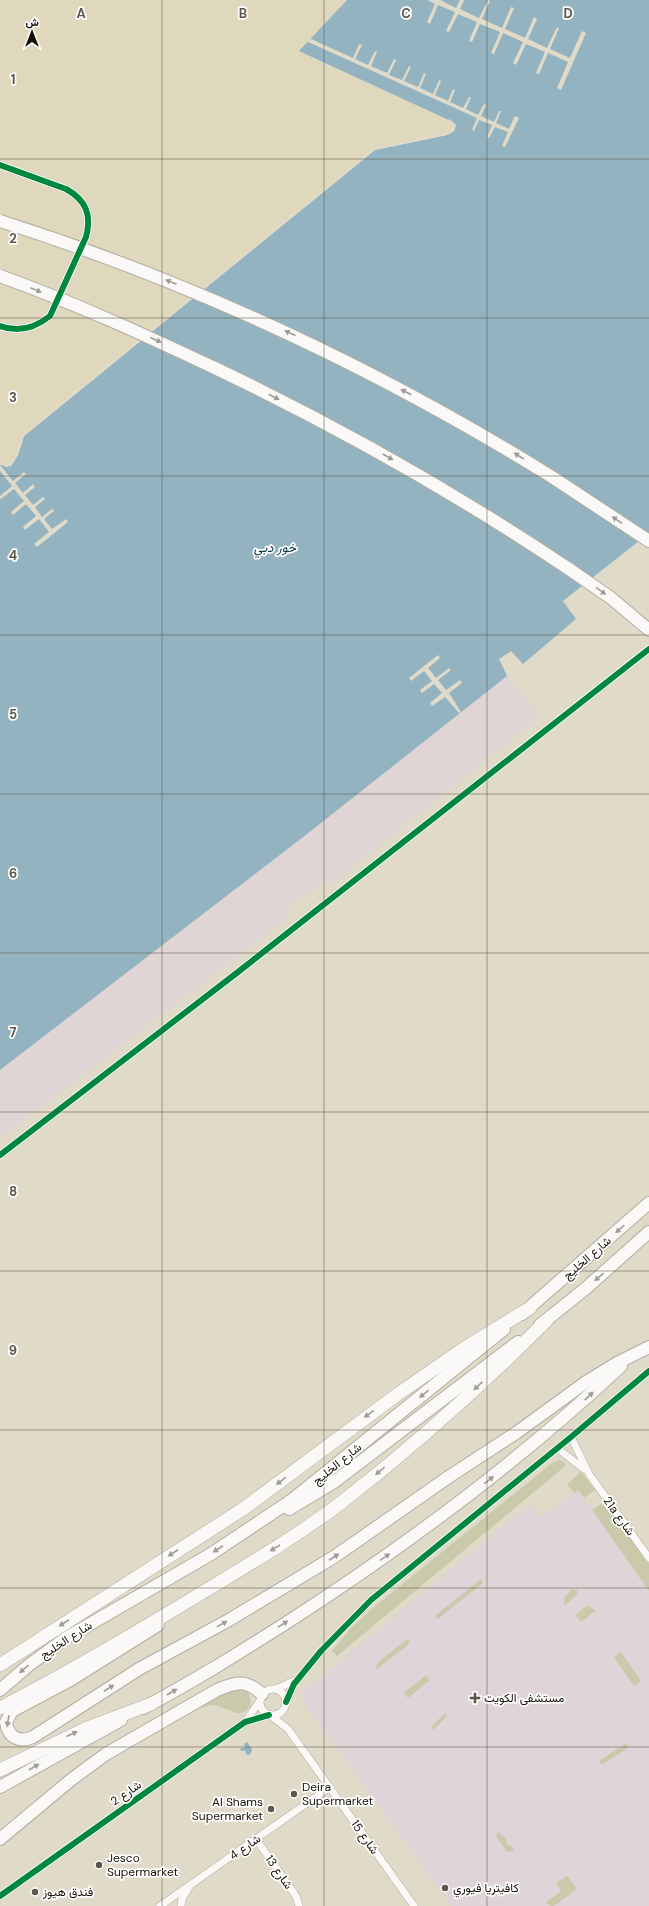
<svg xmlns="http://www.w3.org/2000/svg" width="649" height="1906" viewBox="0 0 649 1906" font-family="'DM Sans',Vazirmatn,sans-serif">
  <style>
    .commercial { fill: #e1d4d5 }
    .medical { fill: #dfd4d7 }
    .green { fill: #c8caab }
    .sand { fill: #dfd8bc }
    .water { fill: #93b3c1 }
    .pier { fill: #e0dac9 }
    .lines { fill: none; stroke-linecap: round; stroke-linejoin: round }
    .street-casing { stroke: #b2ada0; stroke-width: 8 }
    .primary-casing { stroke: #b2ada0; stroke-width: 14 }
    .highway-casing { stroke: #b2ada0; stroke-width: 14 }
    .street { stroke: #faf9f7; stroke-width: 7 }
    .primary { stroke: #faf9f7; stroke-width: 12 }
    .highway { stroke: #faf9f7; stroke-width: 13 }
    .primary-bridge-casing { stroke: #b2ada0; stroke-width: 14; stroke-linecap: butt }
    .primary-bridge { stroke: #faf9f7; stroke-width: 12 }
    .cycleway-casing { stroke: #fff; stroke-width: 8 }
    .cycleway { stroke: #00873e; stroke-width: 6 }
    .oneway { fill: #9e9c97 }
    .grid { fill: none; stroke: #5c574b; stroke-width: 1; stroke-opacity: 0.55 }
    .poi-dot { fill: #5c574b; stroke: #fff; stroke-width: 1.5 }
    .labels { text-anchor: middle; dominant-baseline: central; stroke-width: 3.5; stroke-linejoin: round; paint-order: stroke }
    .street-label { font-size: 12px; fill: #151107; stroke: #fff }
    .poi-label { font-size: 12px; fill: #151107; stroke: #fff; text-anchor: start }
    .water-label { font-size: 13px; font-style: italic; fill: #0a3448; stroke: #fff }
    .grid-label { font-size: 13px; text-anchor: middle; font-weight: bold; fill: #5c574b; stroke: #fff; stroke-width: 3.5; stroke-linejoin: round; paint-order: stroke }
  </style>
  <rect width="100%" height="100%" fill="#e0dac9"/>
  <path class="commercial" d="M507,676L540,717L334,882L324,881L288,909L285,920L156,1020L0,1138V1070L307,834Z"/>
  <path class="medical" d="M578,1490L649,1591V1906H451L307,1707L302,1700V1693L530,1504L541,1518Z"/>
  <g class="green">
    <path d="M560,1460L566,1464L564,1467L337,1656L332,1651L351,1628L373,1608L552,1463Z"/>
    <path d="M581,1472L595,1490L584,1498L578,1490L574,1493L567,1484Z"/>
    <path d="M601,1504L608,1506L649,1564V1591L592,1510Z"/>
    <path d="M481,1579L483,1583L438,1619L435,1616Z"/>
    <path d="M573,1589L577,1590V1595L564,1606L565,1596Z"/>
    <path d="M587,1606H590L595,1611L581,1622L575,1615Z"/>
    <path d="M407,1639L410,1640L408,1645L376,1670L377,1663Z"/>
    <path d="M621,1652L641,1681L634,1686L614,1657Z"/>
    <path d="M426,1675L430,1680L408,1698L404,1693Z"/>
    <path d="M228,1689H243L248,1692C250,1697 252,1703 249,1707C241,1721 225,1706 214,1705C209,1705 206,1706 202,1708L199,1705Z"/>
    <path d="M445,1713L447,1716L434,1729H432L431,1727Z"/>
    <path d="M626,1743L629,1747L602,1765L599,1761Z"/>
    <path d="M498,1832L506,1838L507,1844L513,1847L514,1851L507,1852L496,1836Z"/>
    <path d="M567,1876L577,1889L554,1906H550L546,1902L561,1891L556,1883Z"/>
  </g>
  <path class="sand" d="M0,0H347L300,52L453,122L456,125L454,131L447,135L375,150L24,436L18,455L11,466L0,465Z"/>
  <g class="water">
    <path d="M347,0H649V533L563,601L576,619L523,664L511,651L499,659L507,676L307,834L0,1070V465L11,466L18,455L24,436L375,150L447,135L454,131L456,125L453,122L299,51Z"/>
    <path d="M247,1742L252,1749L251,1753L249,1755L246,1754L245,1750L242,1751L240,1750L241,1748H245L244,1744Z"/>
  </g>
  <g class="pier">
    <path d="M427,0H440L456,8L460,0H464L460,9L479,18L488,0L490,1L482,19L502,28L511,7L514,8L505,29L525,38L534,17L537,19L528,39L547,48L557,27L559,28L550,49L570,58L582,31L586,33L561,90L557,88L568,62L548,53L539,74L536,73L545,52L526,44L516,65L513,63L523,42L503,33L494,54L491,53L500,32L480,24L472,42L469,41L477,22L458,14L449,32L446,31L455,12L438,5L430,24L427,22L435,4Z"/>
    <path d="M309,38L353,58L359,44L362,45L355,59L368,65L375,51L377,52L371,66L387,73L394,59L396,60L389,75L402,80L409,66L411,67L404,81L418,87L424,73L426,74L420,88L433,94L439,80L441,81L435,95L448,101L453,89L455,90L450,102L463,108L469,97H471L466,109L478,115L484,104L486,105L481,116L494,122L499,111H501L496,123L509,129L515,116L519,118L505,147L502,146L508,132L495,127L489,138L487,137L492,125L479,120L474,131L472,130L477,118L308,42L306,41Z"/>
    <path d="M449,119L456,125L454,131L447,135L375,150L24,436L18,455L11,466L6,467L1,464L2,462L9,464L16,454L23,434L374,148L446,133L452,129L454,125L447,121Z"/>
    <path d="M0,465L13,481L24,472L26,474L15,483L23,493L33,484L35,487L25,495L33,505L43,497L45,499L35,507L42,517L52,509L54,511L44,519L52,529L66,519L68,522L37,547L34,544L49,532L39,519L25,530L23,527L36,516L26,504L13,515L11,512L24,501L14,489L1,499L0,498V496L12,486L0,471Z"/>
    <path d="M438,655L440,658L428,668L436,678L449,668L451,670L438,680L446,690L460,680L462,683L449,693L461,712L459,713L445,697L432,706L430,703L442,693L434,684L422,693L420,690L432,681L424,671L411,681L409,678Z"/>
  </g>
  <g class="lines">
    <defs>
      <g id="street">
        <path d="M0,165L66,189C86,200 92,215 86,237L50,316C35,328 19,333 0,326"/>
        <path d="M0,1155L238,972L649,649"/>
        <path d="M571,1437L589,1474L649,1558"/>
        <path d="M557,1448L584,1469"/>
        <circle cx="273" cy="1702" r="13"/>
        <path d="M276,1689L296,1680"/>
        <path d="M286,1702L294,1684L321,1651L371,1600L571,1437L649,1371"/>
        <path d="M270,1715L288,1729L414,1906"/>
        <path d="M246,1721L259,1702"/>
        <path d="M256,1839L296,1896L299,1906"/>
        <path d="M0,1896L245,1722L269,1715"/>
        <path d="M160,1906L330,1787"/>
        <path d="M181,1906L182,1899L189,1887"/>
      </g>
      <g id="primary">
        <path d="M552,477L649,541"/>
        <path d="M569,569L611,598L649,630"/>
        <path d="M522,1314L649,1203"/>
        <path d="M540,1325L585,1289L649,1232"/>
        <path d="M289,1509L334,1482L518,1342"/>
        <path d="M158,1625L72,1679L12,1711L6,1722C8,1738 20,1743 33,1737L139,1669L229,1620L334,1557L450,1476L516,1433L586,1382L617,1363L649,1347"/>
        <path d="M0,1690L29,1665L66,1638L211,1554L292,1500L504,1329"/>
        <path d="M143,1708C191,1683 237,1654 283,1625C403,1548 517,1463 621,1366"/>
        <path d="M0,1787L121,1720"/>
        <path d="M0,1839L72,1779L106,1754L217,1690C237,1682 245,1679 262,1694"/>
      </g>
      <g id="highway">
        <path d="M0,1665L243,1509L398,1394L463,1349L530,1308"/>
        <path d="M0,1708C68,1673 134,1634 200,1594C248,1565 297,1536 342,1502C414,1446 482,1385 547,1320"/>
        <path d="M0,1770L87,1728L151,1704"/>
      </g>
    </defs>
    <use href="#street" class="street-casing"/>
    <use href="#primary" class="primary-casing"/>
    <use href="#highway" class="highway-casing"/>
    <use href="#street" class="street"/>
    <use href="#primary" class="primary"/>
    <use href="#highway" class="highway"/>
    <defs>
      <g id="primary-bridge">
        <path d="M0,221C195,283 378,369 552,477"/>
        <path d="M0,276C75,303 147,336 219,370C340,428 457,494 569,569"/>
      </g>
    </defs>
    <use href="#primary-bridge" class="primary-bridge-casing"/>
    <use href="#primary-bridge" class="primary-bridge"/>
    <defs>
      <g id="cycleway">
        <path d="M0,165L66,189C86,200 92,215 86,237L50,316C35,328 19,333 0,326"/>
        <path d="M0,1155L238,972L649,649"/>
        <path d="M286,1702L294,1684L321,1651L371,1600L571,1437L649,1371"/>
        <path d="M0,1896L245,1722L269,1715"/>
      </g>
    </defs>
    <use href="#cycleway" class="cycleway-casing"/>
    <use href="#cycleway" class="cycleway"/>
  </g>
  <defs><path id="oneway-solid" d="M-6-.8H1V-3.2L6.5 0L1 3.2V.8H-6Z"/></defs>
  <g class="oneway">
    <use href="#oneway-solid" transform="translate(171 282) rotate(-158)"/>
    <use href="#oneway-solid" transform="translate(36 290) rotate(22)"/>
    <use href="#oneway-solid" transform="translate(290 333) rotate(-155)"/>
    <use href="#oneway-solid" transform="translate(156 340) rotate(24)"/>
    <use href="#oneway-solid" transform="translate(406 392) rotate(-152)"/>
    <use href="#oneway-solid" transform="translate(274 397) rotate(27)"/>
    <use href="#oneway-solid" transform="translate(519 456) rotate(-148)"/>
    <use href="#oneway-solid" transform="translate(388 457) rotate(30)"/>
    <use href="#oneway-solid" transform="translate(617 520) rotate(-146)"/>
    <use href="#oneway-solid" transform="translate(601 591) rotate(36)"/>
    <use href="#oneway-solid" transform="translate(620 1229) rotate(138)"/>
    <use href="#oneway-solid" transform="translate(599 1277) rotate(139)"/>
    <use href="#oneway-solid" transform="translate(478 1386) rotate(137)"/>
    <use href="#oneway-solid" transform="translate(424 1394) rotate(141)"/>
    <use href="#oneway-solid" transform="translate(589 1396) rotate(-43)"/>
    <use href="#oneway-solid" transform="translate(369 1414) rotate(144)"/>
    <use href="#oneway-solid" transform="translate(380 1471) rotate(140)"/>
    <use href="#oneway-solid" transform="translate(489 1480) rotate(-38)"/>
    <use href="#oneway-solid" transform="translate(281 1481) rotate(143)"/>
    <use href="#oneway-solid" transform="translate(275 1548) rotate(148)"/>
    <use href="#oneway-solid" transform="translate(218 1549) rotate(147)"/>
    <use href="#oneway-solid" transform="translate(173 1553) rotate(147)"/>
    <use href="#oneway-solid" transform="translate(334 1557) rotate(-33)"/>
    <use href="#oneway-solid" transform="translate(385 1557) rotate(-35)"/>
    <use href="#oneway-solid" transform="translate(64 1623) rotate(147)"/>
    <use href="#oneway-solid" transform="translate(222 1624) rotate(-29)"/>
    <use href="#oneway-solid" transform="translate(283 1624) rotate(-32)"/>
    <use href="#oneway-solid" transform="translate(24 1669) rotate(140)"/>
    <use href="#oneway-solid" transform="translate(109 1688) rotate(-33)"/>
    <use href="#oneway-solid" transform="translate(172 1692) rotate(-30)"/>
    <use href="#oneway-solid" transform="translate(8 1721) rotate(99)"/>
    <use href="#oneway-solid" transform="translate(72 1734) rotate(-24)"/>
    <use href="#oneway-solid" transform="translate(34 1767) rotate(-30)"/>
  </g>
  <path class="grid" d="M162,0V1906M324,0V1906M487,0V1906M0,159H649M0,318H649M0,476H649M0,635H649M0,794H649M0,953H649M0,1112H649M0,1271H649M0,1430H649M0,1588H649M0,1747H649"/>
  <g class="poi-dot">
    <path d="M473 1692h4v4h4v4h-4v4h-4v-4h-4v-4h4z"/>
    <circle cx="294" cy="1794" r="4"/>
    <circle cx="271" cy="1809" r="4"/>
    <circle cx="99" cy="1865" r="4"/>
    <circle cx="445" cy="1888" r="4"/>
    <circle cx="35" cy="1892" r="4"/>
  </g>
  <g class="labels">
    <g class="street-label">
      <text transform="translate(587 1258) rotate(-41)">شارع الخليج</text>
      <text transform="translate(337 1464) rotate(-39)">شارع الخليج</text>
      <text transform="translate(619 1516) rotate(54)">21a شارع</text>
      <text transform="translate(66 1640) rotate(-33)">شارع الخليج</text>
      <text transform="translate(126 1793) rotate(-35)">شارع 2</text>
      <text transform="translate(365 1837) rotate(55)">شارع 15</text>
      <text transform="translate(245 1847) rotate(-35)">شارع 4</text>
      <text transform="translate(279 1872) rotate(55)">شارع 13</text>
    </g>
    <g class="poi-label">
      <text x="484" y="1698">مستشفى الكويت</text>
      <text x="302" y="1787">Deira<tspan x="302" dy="14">Supermarket</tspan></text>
      <text x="263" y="1802" text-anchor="end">Al Shams<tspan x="263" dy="14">Supermarket</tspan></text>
      <text x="107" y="1858">Jesco<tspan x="107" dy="14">Supermarket</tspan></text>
      <text x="453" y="1888">كافيتريا فيوري</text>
      <text x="43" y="1892">فندق هيوز</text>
    </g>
    <g class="water-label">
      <text x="275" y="547">خور دبي</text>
    </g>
  </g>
  <g class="grid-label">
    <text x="81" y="18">A</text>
    <text x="243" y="18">B</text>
    <text x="406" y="18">C</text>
    <text x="568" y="18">D</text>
    <text x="13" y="84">1</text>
    <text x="13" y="243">2</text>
    <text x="13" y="402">3</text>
    <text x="13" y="560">4</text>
    <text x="13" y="719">5</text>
    <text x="13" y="878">6</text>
    <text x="13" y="1037">7</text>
    <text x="13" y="1196">8</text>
    <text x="13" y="1355">9</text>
  </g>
  <g transform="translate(32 32)" stroke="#ffffff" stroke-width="3" paint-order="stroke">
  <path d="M0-3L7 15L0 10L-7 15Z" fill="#151107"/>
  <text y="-6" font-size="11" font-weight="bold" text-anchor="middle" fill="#151107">ش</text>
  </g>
</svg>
